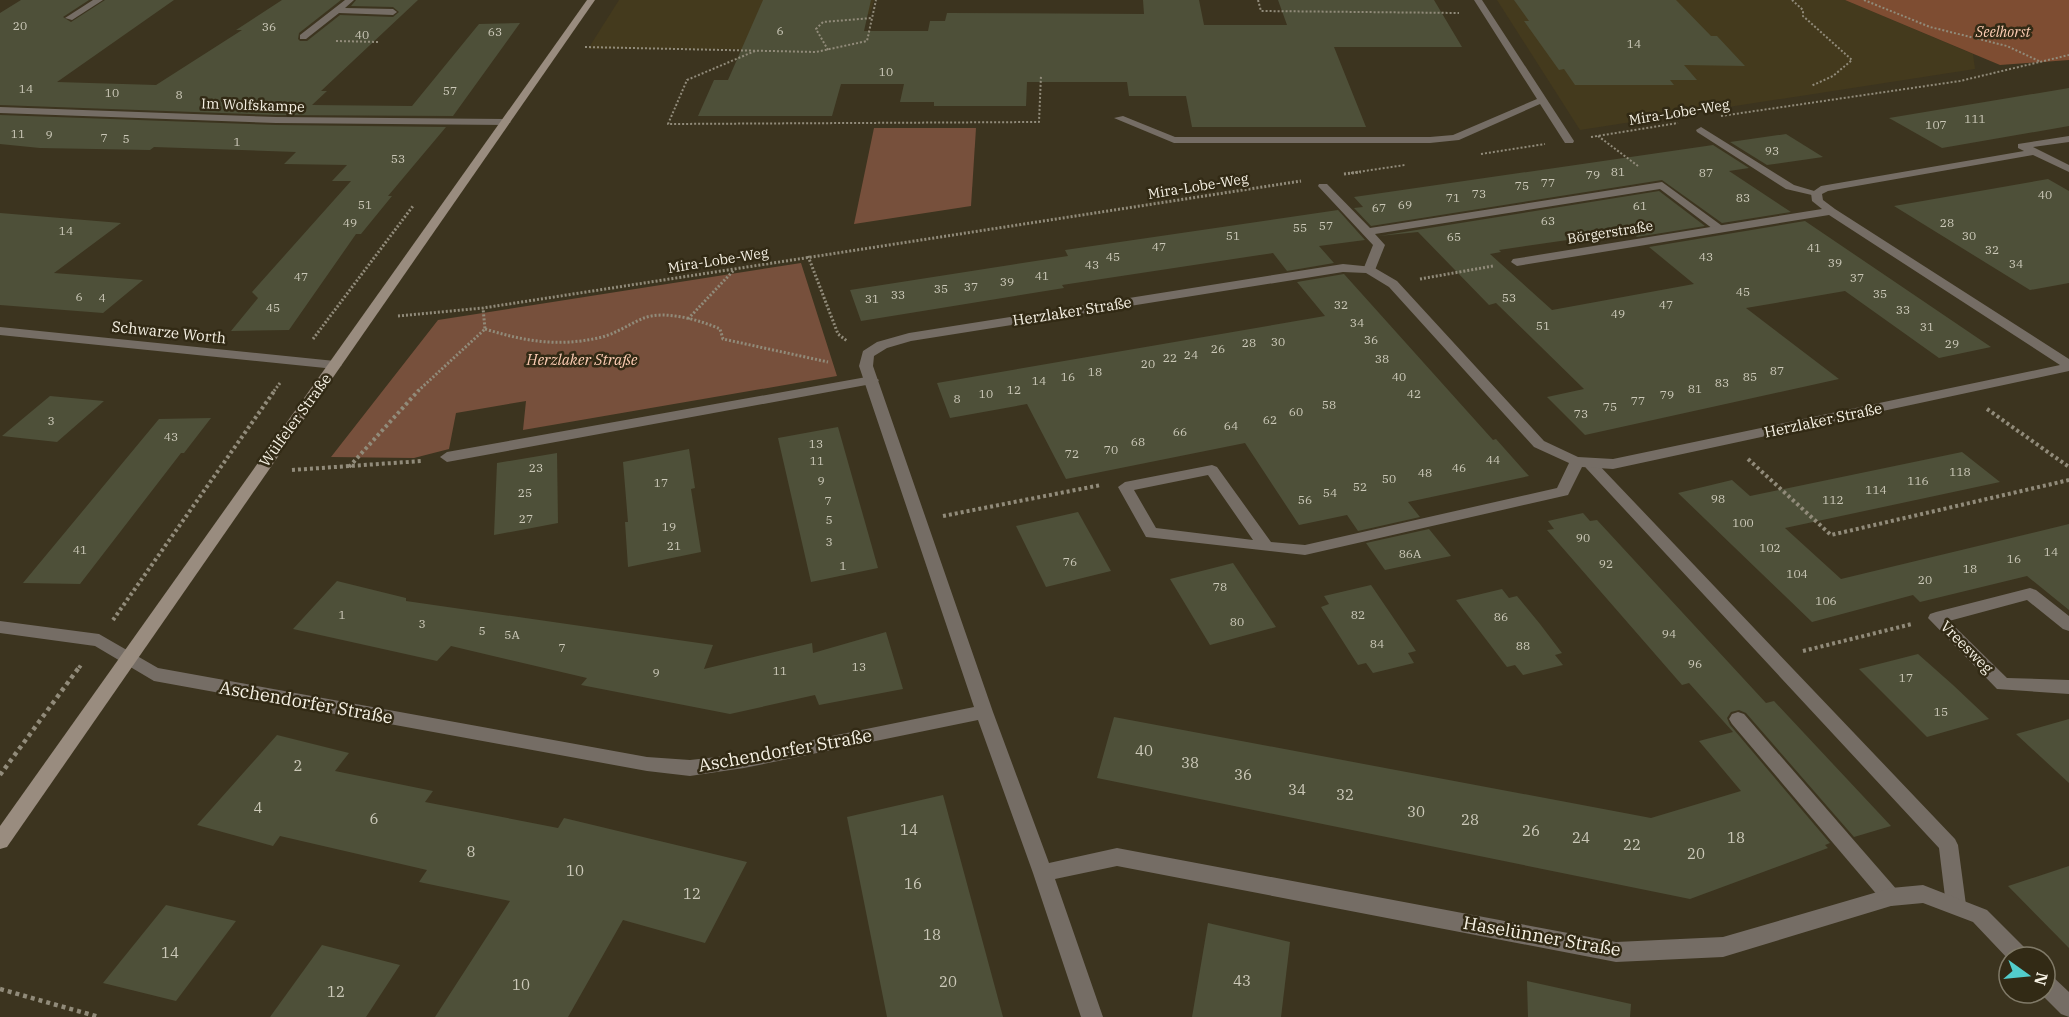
<svg xmlns="http://www.w3.org/2000/svg" width="2069" height="1017" viewBox="0 0 2069 1017" font-family="'IBM Plex Serif',serif">
  <style>
    .built { fill: #443a1d }
    .green { fill: #77503c }
    .forest { fill: #7e4d32 }
    .building { fill: #4e5039 }
    .lines { fill: none; stroke-linecap: round; stroke-linejoin: round }
    .path-far3 { stroke: #918b7a; stroke-width: 2; stroke-dasharray: 2 2; stroke-linecap: butt }
    .path-far2 { stroke: #918b7a; stroke-width: 3; stroke-dasharray: 2 2; stroke-linecap: butt }
    .path-far1 { stroke: #918b7a; stroke-width: 4; stroke-dasharray: 3 3; stroke-linecap: butt }
    .path { stroke: #918b7a; stroke-width: 4.5; stroke-dasharray: 4 4; stroke-linecap: butt }
    .service { fill: #756d65; fill-rule: evenodd }
    .minor { fill: #756d65; fill-rule: evenodd }
    .secondary { fill: #998c7f; fill-rule: evenodd }
    .labels { text-anchor: middle; dominant-baseline: central; stroke-width: 5; stroke-linejoin: round; paint-order: stroke }
    .number-label { font-size: 12px; fill: #ccc9b9 }
    .far-park-label { font-size: 14px; font-style: italic; fill: #fdcdb4; stroke: #322a15 }
    .far-street-label { font-size: 14px; fill: #f6f1e4; stroke: #322a15 }
    .street-label { font-size: 15px; fill: #f6f1e4; stroke: #322a15 }
    .park-label { font-size: 15px; font-style: italic; fill: #fdcdb4; stroke: #322a15 }
    .near-number-label { font-size: 15px; fill: #ccc9b9 }
    .near-street-label { font-size: 18px; fill: #f6f1e4; stroke: #322a15 }
  </style>
  <rect width="100%" height="100%" fill="#3c341f"/>
  <g class="built">
    <path d="M619,0H874L870,14L817,21L805,50L588,49Z"/>
    <path d="M1497,0H1845L1973,54L1975,69L1580,130Z"/>
  </g>
  <g class="green">
    <path d="M874,128H976L971,206L854,224Z"/>
    <path d="M801,263L837,376L523,430L526,401L456,413L449,449L414,458L331,457L438,320Z"/>
  </g>
  <path class="forest" d="M1845,0H2069V60L2000,65Z"/>
  <g class="building">
    <path d="M21,0H89L63,17L71,22L105,0H174L57,82L156,85L242,30H236L282,0H341L299,33L298,39L300,41H307L340,15L393,17L399,12L393,7L351,6L356,0H418L321,91H327L312,105L412,106L479,24L520,23L453,116L276,115L0,105V13Z"/>
    <path d="M763,0H871L864,31H928L930,21H945L947,13L1144,14L1143,0H1199L1204,25H1287L1278,0H1434L1462,47H1334L1366,127H1192L1186,96H1129L1127,82H1027L1026,106H934V102H900L904,84H841L832,116H698L714,80H728Z"/>
    <path d="M1514,0H1676L1711,36H1717L1745,66L1684,65L1697,80H1670L1674,85H1575L1564,69L1559,70L1524,21H1529Z"/>
    <path d="M2069,88V126L1942,148L1889,118Z"/>
    <path d="M0,115L276,125L446,127L388,196H392L361,234H356L289,330L231,331L258,298L252,292L351,181H332L347,165L284,164L296,152L154,147L150,150L40,148L0,144Z"/>
    <path d="M1786,134L1823,157L1767,165L1730,142Z"/>
    <path d="M1713,145L1749,168L1729,171L1791,212L1722,223L1662,180L1371,226L1354,208L1363,207L1354,197Z"/>
    <path d="M2048,179L2069,191V283L2030,290L1894,206Z"/>
    <path d="M1659,191L1705,226L1637,237L1630,231L1499,250L1501,252L1490,254L1552,310L1694,284L1649,247L1805,221L1991,347L1939,358L1845,291L1746,308L1839,379L1585,435L1547,397L1584,389L1496,303L1489,305L1418,232L1379,236Z"/>
    <path d="M1338,210L1365,240L1319,246L1334,263L1287,271L1273,253L1062,285L1064,288L861,321L850,290L1068,256L1065,250Z"/>
    <path d="M0,213L121,223L54,273L143,280L103,313L0,305Z"/>
    <path d="M1344,274L1493,440L1496,439L1529,476L1408,502L1420,517L1358,531L1347,515L1299,525L1245,443L1066,479L1027,404L950,418L937,383L1325,316L1297,282Z"/>
    <path d="M50,396L104,401L57,442L2,436Z"/>
    <path d="M211,418L184,453H181L80,584L23,583L159,419Z"/>
    <path d="M838,427L878,568L811,582L778,438Z"/>
    <path d="M689,449L695,488L691,489L701,552L628,567L625,522H628L623,462Z"/>
    <path d="M1962,452L2000,482L1785,528L1841,579L2069,524V610L2027,576L1920,602L1913,595L1812,622L1678,493L1732,480L1750,496Z"/>
    <path d="M557,453L558,523L494,535L497,463Z"/>
    <path d="M1078,512L1111,571L1046,587L1016,526Z"/>
    <path d="M1583,513L1590,521L1597,520L1766,703L1774,701L1891,826L1854,837L1746,713L1739,710L1731,712L1727,718L1730,725L1830,843L1825,845L1828,848L1690,899L1097,778L1114,717L1651,818L1741,791L1699,741L1733,732L1689,683L1682,685L1547,530L1554,529L1548,521Z"/>
    <path d="M1429,529L1451,556L1385,570L1366,543Z"/>
    <path d="M1233,563L1276,627L1210,645L1170,579Z"/>
    <path d="M337,581L406,598V601L713,645L704,669L812,643L813,653L886,632L903,689L819,705L815,695L730,714L581,685L587,678L451,646L437,661L293,629Z"/>
    <path d="M1371,585L1416,651L1408,653L1414,663L1373,673L1366,663L1358,665L1321,607L1329,604L1324,596Z"/>
    <path d="M1502,589L1509,598L1517,596L1540,624L1562,653L1555,655L1563,665L1523,675L1515,665L1507,667L1456,600Z"/>
    <path d="M1918,654L1953,685L1989,719L1927,737L1859,669Z"/>
    <path d="M2069,719V783L2016,734Z"/>
    <path d="M277,735L349,753L335,771L433,791L425,802L558,828L564,818L747,862L705,943L623,920L568,1017H435L510,901L419,882L427,870L280,836L273,846L197,825Z"/>
    <path d="M943,795L1003,1017H887L847,817Z"/>
    <path d="M2069,866V948L2008,886Z"/>
    <path d="M166,905L236,921L176,1001L103,983Z"/>
    <path d="M1208,923L1290,942L1281,1017H1192Z"/>
    <path d="M322,945L400,965L366,1017H270Z"/>
    <path d="M1527,981L1631,1004L1630,1017H1528Z"/>
  </g>
  <g class="lines">
    <g class="path-far3">
      <path d="M1258,0L1261,11L1459,13"/>
      <path d="M1792,0L1803,10V16L1852,60L1833,76L1811,86"/>
      <path d="M1864,0L1930,27L2007,46L2041,62"/>
      <path d="M336,41L379,42"/>
      <path d="M585,47L816,52L867,41L876,0"/>
      <path d="M828,50L816,29L823,22L872,18"/>
      <path d="M755,51L687,80L668,124L1039,122L1041,75"/>
      <path d="M1721,116L1960,81L2069,55"/>
      <path d="M1598,136L1638,166"/>
      <path d="M1591,137L1678,123"/>
      <path d="M1481,154L1545,144"/>
      <path d="M1351,173L1405,165"/>
    </g>
    <g class="path-far2">
      <path d="M1344,174L1361,172"/>
      <path d="M808,256L838,334L847,341"/>
      <path d="M1420,279L1493,266"/>
      <path d="M398,316L483,308L1301,181"/>
      <path d="M688,319L734,270"/>
      <path d="M485,329C524,341 557,347 598,338C614,335 629,324 644,318C665,310 700,320 720,329L723,339L828,362"/>
      <path d="M313,339L413,206"/>
      <path d="M274,391L280,383"/>
      <path d="M418,391L485,329L483,308"/>
    </g>
    <g class="path-far1">
      <path d="M1987,409L2069,467"/>
      <path d="M1748,459L1831,535L2069,480"/>
      <path d="M349,467L419,390"/>
      <path d="M292,470L422,461"/>
      <path d="M943,516L1101,485"/>
      <path d="M113,620L275,390"/>
      <path d="M1803,651L1912,624"/>
      <path d="M79,668L81,665"/>
    </g>
    <g class="path">
      <path d="M0,775L80,666"/>
      <path d="M0,989L99,1017"/>
    </g>
    <g class="service">
      <path d="M93,0H103L72,20L65,18Z"/>
      <path d="M345,0H354L345,8L393,9L397,12L393,15L339,13L306,39H300V35Z"/>
      <path d="M1474,0H1482L1574,141L1573,143H1565L1540,104L1459,140L1430,143H1174L1114,118L1123,116L1175,137H1430L1453,135L1537,99Z"/>
      <path d="M1701,127L1794,185L1821,193L1816,196L1786,189L1697,132L1696,130Z"/>
      <path d="M1662,182L1725,228V232H1717L1660,189L1375,234L1385,245L1375,270L1369,274L1363,270L1373,245L1318,186L1319,184H1327L1370,228Z"/>
      <path d="M872,376L879,380L877,383L447,462L440,457L447,452Z"/>
      <path d="M1591,460L1596,462L1955,839L1958,845L1966,905L1963,911L1956,914L1949,911L1946,905L1939,848L1586,468L1584,465L1586,462Z"/>
      <path d="M1738,712L1744,714L1898,891L1901,897L1898,903L1891,906L1884,903L1732,724L1729,719L1732,714Z"/>
    </g>
    <g class="minor">
      <path d="M0,107L276,117L506,119L511,122L506,125L276,123L0,113Z"/>
      <path d="M2069,136V142L2033,147L2069,165V172L2033,155L1828,191L1822,194L1823,200L1835,209L2069,359V371L1613,469L1582,467L1568,495L1305,555L1146,537L1118,487L1125,482L1212,465L1217,467L1271,542L1305,545L1557,488L1569,463L1534,447L1389,287L1366,273L1343,272L911,341L887,348L874,356L873,366L993,712L1049,863L1117,848L1616,942L1723,937L1891,888L1923,885L1987,910L2027,950L2030,957H2009V960L1973,922L1923,903L1891,906L1723,957L1616,962L1117,866L1055,879L1103,1017H1081L1033,873L978,720L744,768L690,776L647,771L154,681L95,646L0,633V621L99,634L158,668L647,757L690,760L744,754L974,707L859,366L863,351L877,342L909,333L1343,264L1373,267L1397,281L1544,441L1578,457L1613,459L2060,365L1829,215L1517,266L1511,262L1513,259L1822,209L1812,201L1811,193L1821,186L2024,151L2018,148V144ZM1208,475L1253,540L1156,528L1134,490Z"/>
      <path d="M0,327L335,361L342,365L335,369L0,335Z"/>
      <path d="M2030,588L2036,590L2069,616V631L2063,629L2027,600L1949,621L2007,678L2069,680V694L1997,689L1928,618L1930,614L1936,612Z"/>
      <path d="M2045,973L2052,976L2069,992V1017L2061,1014L2040,993H2045Z"/>
    </g>
    <path class="secondary" d="M587,0H595L7,847L0,849V826Z"/>
  </g>
  <g class="labels">
    <g class="number-label">
      <text x="20" y="25">20</text>
      <text x="269" y="26">36</text>
      <text x="780" y="30">6</text>
      <text x="495" y="31">63</text>
      <text x="362" y="34">40</text>
      <text x="1634" y="43">14</text>
      <text x="886" y="71">10</text>
      <text x="26" y="88">14</text>
      <text x="450" y="90">57</text>
      <text x="112" y="92">10</text>
      <text x="179" y="94">8</text>
      <text x="1975" y="118">111</text>
      <text x="1936" y="124">107</text>
      <text x="18" y="133">11</text>
      <text x="49" y="134">9</text>
      <text x="104" y="137">7</text>
      <text x="126" y="138">5</text>
      <text x="237" y="141">1</text>
      <text x="1772" y="150">93</text>
      <text x="398" y="158">53</text>
      <text x="1618" y="171">81</text>
      <text x="1706" y="172">87</text>
      <text x="1593" y="174">79</text>
      <text x="1548" y="182">77</text>
      <text x="1522" y="185">75</text>
      <text x="1479" y="193">73</text>
      <text x="2045" y="194">40</text>
      <text x="1453" y="197">71</text>
      <text x="1743" y="197">83</text>
      <text x="365" y="204">51</text>
      <text x="1405" y="204">69</text>
      <text x="1640" y="205">61</text>
      <text x="1379" y="207">67</text>
      <text x="1548" y="220">63</text>
      <text x="350" y="222">49</text>
      <text x="1947" y="222">28</text>
      <text x="1326" y="225">57</text>
      <text x="1300" y="227">55</text>
      <text x="66" y="230">14</text>
      <text x="1233" y="235">51</text>
      <text x="1969" y="235">30</text>
      <text x="1454" y="236">65</text>
      <text x="1159" y="246">47</text>
      <text x="1814" y="247">41</text>
      <text x="1992" y="249">32</text>
      <text x="1113" y="256">45</text>
      <text x="1706" y="256">43</text>
      <text x="1835" y="262">39</text>
      <text x="2016" y="263">34</text>
      <text x="1092" y="264">43</text>
      <text x="1042" y="275">41</text>
      <text x="301" y="276">47</text>
      <text x="1857" y="277">37</text>
      <text x="1007" y="281">39</text>
      <text x="971" y="286">37</text>
      <text x="941" y="288">35</text>
      <text x="1743" y="291">45</text>
      <text x="1880" y="293">35</text>
      <text x="898" y="294">33</text>
      <text x="79" y="296">6</text>
      <text x="102" y="297">4</text>
      <text x="1509" y="297">53</text>
      <text x="872" y="298">31</text>
      <text x="1341" y="304">32</text>
      <text x="1666" y="304">47</text>
      <text x="273" y="307">45</text>
      <text x="1903" y="309">33</text>
      <text x="1618" y="313">49</text>
      <text x="1357" y="322">34</text>
      <text x="1543" y="325">51</text>
      <text x="1927" y="326">31</text>
      <text x="1371" y="339">36</text>
      <text x="1278" y="341">30</text>
      <text x="1249" y="342">28</text>
      <text x="1952" y="343">29</text>
      <text x="1218" y="348">26</text>
      <text x="1191" y="354">24</text>
      <text x="1170" y="357">22</text>
      <text x="1382" y="358">38</text>
      <text x="1148" y="363">20</text>
      <text x="1777" y="370">87</text>
      <text x="1095" y="371">18</text>
      <text x="1068" y="376">16</text>
      <text x="1399" y="376">40</text>
      <text x="1750" y="376">85</text>
      <text x="1039" y="380">14</text>
      <text x="1722" y="382">83</text>
      <text x="1695" y="388">81</text>
      <text x="1014" y="389">12</text>
      <text x="986" y="393">10</text>
      <text x="1414" y="393">42</text>
      <text x="1667" y="394">79</text>
      <text x="957" y="398">8</text>
      <text x="1638" y="400">77</text>
      <text x="1329" y="404">58</text>
      <text x="1610" y="406">75</text>
      <text x="1296" y="411">60</text>
      <text x="1581" y="413">73</text>
      <text x="1270" y="419">62</text>
      <text x="51" y="420">3</text>
      <text x="1231" y="425">64</text>
      <text x="1180" y="431">66</text>
      <text x="171" y="436">43</text>
      <text x="1138" y="441">68</text>
      <text x="816" y="443">13</text>
      <text x="1111" y="449">70</text>
      <text x="1072" y="453">72</text>
      <text x="1493" y="459">44</text>
      <text x="817" y="460">11</text>
      <text x="536" y="467">23</text>
      <text x="1459" y="467">46</text>
      <text x="1960" y="471">118</text>
      <text x="1425" y="472">48</text>
      <text x="1389" y="478">50</text>
      <text x="821" y="480">9</text>
      <text x="1918" y="480">116</text>
      <text x="661" y="482">17</text>
      <text x="1360" y="486">52</text>
      <text x="1876" y="489">114</text>
      <text x="525" y="492">25</text>
      <text x="1330" y="492">54</text>
      <text x="1718" y="498">98</text>
      <text x="1305" y="499">56</text>
      <text x="1833" y="499">112</text>
      <text x="828" y="500">7</text>
      <text x="526" y="518">27</text>
      <text x="829" y="519">5</text>
      <text x="1743" y="522">100</text>
      <text x="669" y="526">19</text>
      <text x="1583" y="537">90</text>
      <text x="829" y="541">3</text>
      <text x="674" y="545">21</text>
      <text x="1770" y="547">102</text>
      <text x="80" y="549">41</text>
      <text x="2051" y="551">14</text>
      <text x="1410" y="553">86A</text>
      <text x="2014" y="558">16</text>
      <text x="1070" y="561">76</text>
      <text x="1606" y="563">92</text>
      <text x="843" y="565">1</text>
      <text x="1970" y="568">18</text>
      <text x="1797" y="573">104</text>
      <text x="1925" y="579">20</text>
      <text x="1220" y="586">78</text>
      <text x="1826" y="600">106</text>
      <text x="342" y="614">1</text>
      <text x="1358" y="614">82</text>
      <text x="1501" y="616">86</text>
      <text x="1237" y="621">80</text>
      <text x="422" y="623">3</text>
      <text x="482" y="630">5</text>
      <text x="1669" y="633">94</text>
      <text x="512" y="634">5A</text>
      <text x="1377" y="643">84</text>
      <text x="1523" y="645">88</text>
      <text x="562" y="647">7</text>
      <text x="1695" y="663">96</text>
      <text x="859" y="666">13</text>
      <text x="780" y="670">11</text>
      <text x="656" y="672">9</text>
      <text x="1906" y="677">17</text>
      <text x="1941" y="711">15</text>
    </g>
    <g class="far-park-label">
      <text x="2003" y="32">Seelhorst</text>
    </g>
    <g class="far-street-label">
      <text transform="translate(253 105) rotate(2)">Im Wolfskampe</text>
      <text transform="translate(1679 112) rotate(-9)">Mira-Lobe-Weg</text>
      <text transform="translate(1198 186) rotate(-9)">Mira-Lobe-Weg</text>
      <text transform="translate(1610 232) rotate(-9)">Börgerstraße</text>
      <text transform="translate(718 260) rotate(-9)">Mira-Lobe-Weg</text>
    </g>
    <g class="street-label">
      <text transform="translate(1072 311) rotate(-9)">Herzlaker Straße</text>
      <text transform="translate(169 332) rotate(6)">Schwarze Worth</text>
      <text transform="translate(295 420) rotate(-54)">Wülfeler Straße</text>
      <text transform="translate(1823 420) rotate(-12)">Herzlaker Straße</text>
      <text transform="translate(1967 647) rotate(45)">Vreesweg</text>
    </g>
    <g class="park-label">
      <text x="582" y="359">Herzlaker Straße</text>
    </g>
    <g class="near-number-label">
      <text x="1144" y="750">40</text>
      <text x="1190" y="762">38</text>
      <text x="298" y="765">2</text>
      <text x="1243" y="774">36</text>
      <text x="1297" y="789">34</text>
      <text x="1345" y="794">32</text>
      <text x="258" y="807">4</text>
      <text x="1416" y="811">30</text>
      <text x="374" y="818">6</text>
      <text x="1470" y="819">28</text>
      <text x="909" y="829">14</text>
      <text x="1531" y="830">26</text>
      <text x="1581" y="837">24</text>
      <text x="1736" y="837">18</text>
      <text x="1632" y="844">22</text>
      <text x="471" y="851">8</text>
      <text x="1696" y="853">20</text>
      <text x="575" y="870">10</text>
      <text x="913" y="883">16</text>
      <text x="692" y="893">12</text>
      <text x="932" y="934">18</text>
      <text x="170" y="952">14</text>
      <text x="1242" y="980">43</text>
      <text x="948" y="981">20</text>
      <text x="521" y="984">10</text>
      <text x="336" y="991">12</text>
    </g>
    <g class="near-street-label">
      <text transform="translate(306 702) rotate(10)">Aschendorfer Straße</text>
      <text transform="translate(785 750) rotate(-10)">Aschendorfer Straße</text>
      <text transform="translate(1542 936) rotate(10)">Haselünner Straße</text>
    </g>
  </g>
  <g transform="translate(2027 975) rotate(105)"><circle r="28" fill="#322a15" stroke="#807a68" stroke-width="1.5"/>
  <path d="M0-4.5L10 22L0 15L-10 22Z" fill="#52cdcc"/>
  <text y="-9" font-size="16" font-weight="bold" text-anchor="middle" fill="#f6f1e4">N</text>
  </g>
</svg>
